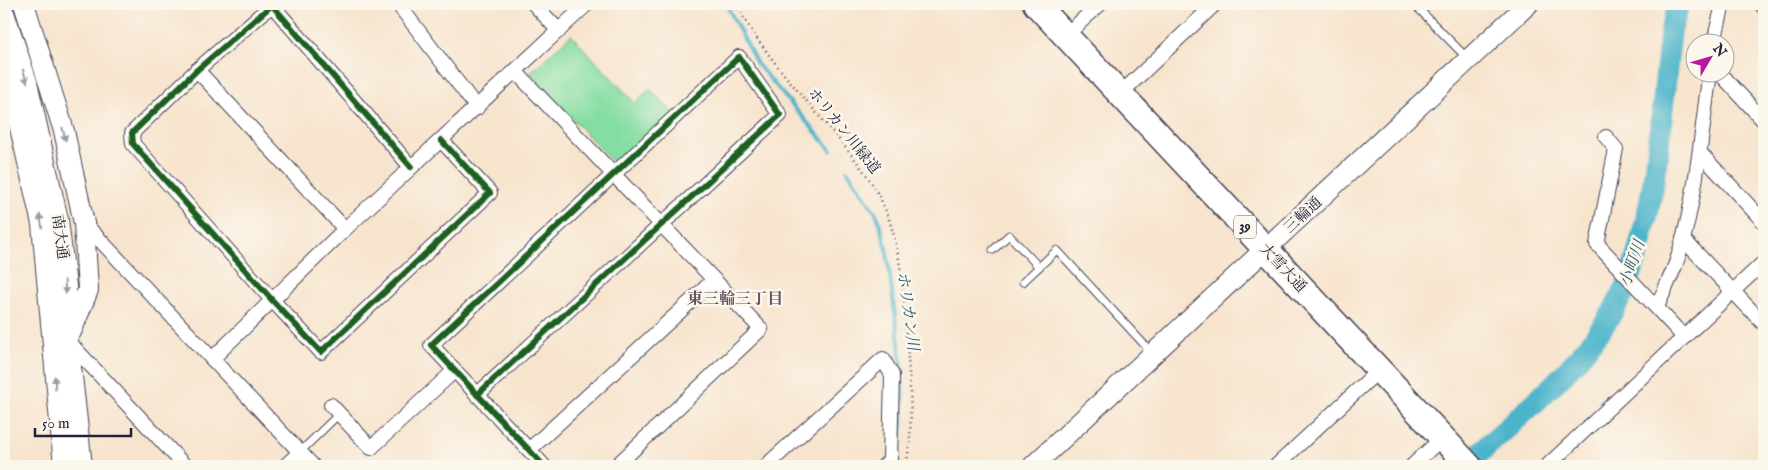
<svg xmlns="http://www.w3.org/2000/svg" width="1768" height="470" viewBox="0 0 1768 470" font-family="'IM FELL English','Noto Serif JP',serif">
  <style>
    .green { fill: #84dda2; stroke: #53806e }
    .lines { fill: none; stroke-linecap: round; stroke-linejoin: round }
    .stream { stroke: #4cb4cb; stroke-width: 4 }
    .river { stroke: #4cb4cb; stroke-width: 22 }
    .lane-casing { stroke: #423f51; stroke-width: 9 }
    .street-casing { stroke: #423f51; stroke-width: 16 }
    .secondary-casing { stroke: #423f51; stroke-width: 22 }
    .highway-casing { stroke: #423f51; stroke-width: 28 }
    .path { stroke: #423f51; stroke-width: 2.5; stroke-dasharray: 1 4; stroke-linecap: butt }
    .lane { stroke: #fff; stroke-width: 7 }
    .street { stroke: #fff; stroke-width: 14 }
    .secondary { stroke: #fff; stroke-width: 20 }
    .highway { stroke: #fff; stroke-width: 25 }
    .cycleway-casing { stroke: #fbf7ec; stroke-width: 9 }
    .cycleway { stroke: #1b5e20; stroke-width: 6 }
    .oneway { fill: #9c9ca7 }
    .labels { text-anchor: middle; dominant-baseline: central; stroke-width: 5; stroke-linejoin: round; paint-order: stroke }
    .shield { fill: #fbf7ec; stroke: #636270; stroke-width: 1 }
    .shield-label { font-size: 14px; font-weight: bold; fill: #22223b }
    .street-label { font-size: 15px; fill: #22223b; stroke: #fbf7ec }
    .water-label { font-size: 16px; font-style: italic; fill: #335c75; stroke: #fbf7ec }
    .neighbourhood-label { font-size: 16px; font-weight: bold; fill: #68515f; stroke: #fbf7ec }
  </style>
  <rect width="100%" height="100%" fill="#fbf7ec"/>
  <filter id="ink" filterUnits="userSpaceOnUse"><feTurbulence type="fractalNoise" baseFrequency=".02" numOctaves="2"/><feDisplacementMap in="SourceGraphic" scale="10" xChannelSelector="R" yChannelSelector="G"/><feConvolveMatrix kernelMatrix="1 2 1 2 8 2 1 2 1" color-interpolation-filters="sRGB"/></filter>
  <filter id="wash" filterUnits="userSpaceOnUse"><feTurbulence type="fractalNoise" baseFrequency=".0096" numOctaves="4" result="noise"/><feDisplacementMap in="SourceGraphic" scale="20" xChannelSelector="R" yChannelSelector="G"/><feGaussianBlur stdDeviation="1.12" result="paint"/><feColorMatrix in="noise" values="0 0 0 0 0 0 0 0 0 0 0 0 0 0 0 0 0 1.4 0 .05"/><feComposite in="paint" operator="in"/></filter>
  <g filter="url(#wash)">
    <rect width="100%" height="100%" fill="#f7e4cd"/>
    <path class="green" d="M571,35L635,103L650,89L674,114L617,167L530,73Z"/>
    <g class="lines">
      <g class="stream">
        <path d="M726,4L757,64L831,150"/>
        <path d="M847,170L877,215L886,246L902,366L903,413L897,466"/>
      </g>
      <path class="river" d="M1465,466C1520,415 1585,365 1621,297C1631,279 1637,257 1642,236C1660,169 1662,100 1671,30L1679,4"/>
    </g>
  </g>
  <g filter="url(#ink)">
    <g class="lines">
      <defs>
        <g id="lane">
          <path d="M1414,4L1468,59"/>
          <path d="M993,250L1009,235L1039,267"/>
          <path d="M1023,282L1057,250L1152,353"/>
          <path d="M300,452L339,414"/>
        </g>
        <g id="street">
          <path d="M398,4L477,108"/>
          <path d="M534,4L559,31"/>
          <path d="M1761,4L1764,7"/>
          <path d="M1066,35L1100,4"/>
          <path d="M1714,42L1723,4"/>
          <path d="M197,70L345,229"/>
          <path d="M516,72L761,329L616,466"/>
          <path d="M1719,72L1764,121"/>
          <path d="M1120,94L1215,4"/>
          <path d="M1606,137L1616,149L1597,244L1684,337"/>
          <path d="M1701,154L1764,222"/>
          <path d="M411,167L272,5L197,70L132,133L133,144L272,300L321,352L490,193L441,140"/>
          <path d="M84,223L313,466"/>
          <path d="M1683,239L1764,324"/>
          <path d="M1657,307C1664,290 1674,272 1679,254C1697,194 1701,134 1710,72"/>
          <path d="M67,340L185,466"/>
          <path d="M212,359L345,229L587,4"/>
          <path d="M477,395L780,115L739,57L431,345L544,466"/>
          <path d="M331,405L371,448L454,371"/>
          <path d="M529,450L714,280"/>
          <path d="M285,466L300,452"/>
          <path d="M766,466L883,359L892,375L890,460L884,466"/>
          <path d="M1276,466L1379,370"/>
          <path d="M1412,466L1442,438"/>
          <path d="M1547,466L1764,262"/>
        </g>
        <g id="secondary">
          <path d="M24,4L64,131L84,223L88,290L71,332"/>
          <path d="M4,13L27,82L58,220L66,286L68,340L82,466"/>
          <path d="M4,68L11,88L42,224L64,466"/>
          <path d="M1033,466L1528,4"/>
        </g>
        <path id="highway" d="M1036,4L1469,466"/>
      </defs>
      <use href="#lane" class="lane-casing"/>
      <use href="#street" class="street-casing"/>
      <use href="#secondary" class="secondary-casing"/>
      <use href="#highway" class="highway-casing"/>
      <path class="path" d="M736,4C769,66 821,113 862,169C903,223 902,282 907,346C910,387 914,426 906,466"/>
      <use href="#lane" class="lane"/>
      <use href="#street" class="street"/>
      <use href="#secondary" class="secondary"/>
      <use href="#highway" class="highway"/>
      <defs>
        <g id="cycleway">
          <path d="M411,167L272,5L197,70L132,133L133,144L272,300L321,352L490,193L441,140"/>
          <path d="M477,395L780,115L739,57L431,345L544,466"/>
        </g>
      </defs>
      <use href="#cycleway" class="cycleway-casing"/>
      <use href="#cycleway" class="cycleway"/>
    </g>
    <defs><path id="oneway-solid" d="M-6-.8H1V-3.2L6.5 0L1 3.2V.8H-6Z" transform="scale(1.25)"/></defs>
    <g class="oneway">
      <use href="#oneway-solid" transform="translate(25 76) rotate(72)"/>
      <use href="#oneway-solid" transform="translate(64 134) rotate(76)"/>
      <use href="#oneway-solid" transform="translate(41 221) rotate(-100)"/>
      <use href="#oneway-solid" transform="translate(65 287) rotate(86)"/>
      <use href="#oneway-solid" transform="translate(55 383) rotate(-94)"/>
    </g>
  </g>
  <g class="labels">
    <rect class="shield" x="1234" y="215.5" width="22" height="23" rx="4"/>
    <g class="shield-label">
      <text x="1245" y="227">39</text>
    </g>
    <g class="street-label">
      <text transform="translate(844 131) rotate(51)">ホリカン川緑道</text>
      <text transform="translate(1303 215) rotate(-43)">三輪通</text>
      <text transform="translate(60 237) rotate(82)">南大通</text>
      <text transform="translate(1283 268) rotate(47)">大雪大通</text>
    </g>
    <g class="water-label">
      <text transform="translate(1633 264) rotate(-71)">小町川</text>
      <text transform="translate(907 311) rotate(82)">ホリカン川</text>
    </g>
    <g class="neighbourhood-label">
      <text x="735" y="300">東三輪三丁目</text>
    </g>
  </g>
  <rect width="1768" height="470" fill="none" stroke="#fbf7ec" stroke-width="20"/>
  <g transform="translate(1710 58) rotate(52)"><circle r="24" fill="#fbf7ec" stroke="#a4a2a5"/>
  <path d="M0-4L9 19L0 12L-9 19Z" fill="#b5179e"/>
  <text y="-8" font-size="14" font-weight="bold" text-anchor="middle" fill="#22223b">N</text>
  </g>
  <path d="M35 428v8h96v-8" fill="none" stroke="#22223b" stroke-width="2.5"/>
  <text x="42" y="428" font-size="15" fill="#22223b" stroke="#fbf7ec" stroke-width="4" paint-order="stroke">50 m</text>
</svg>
